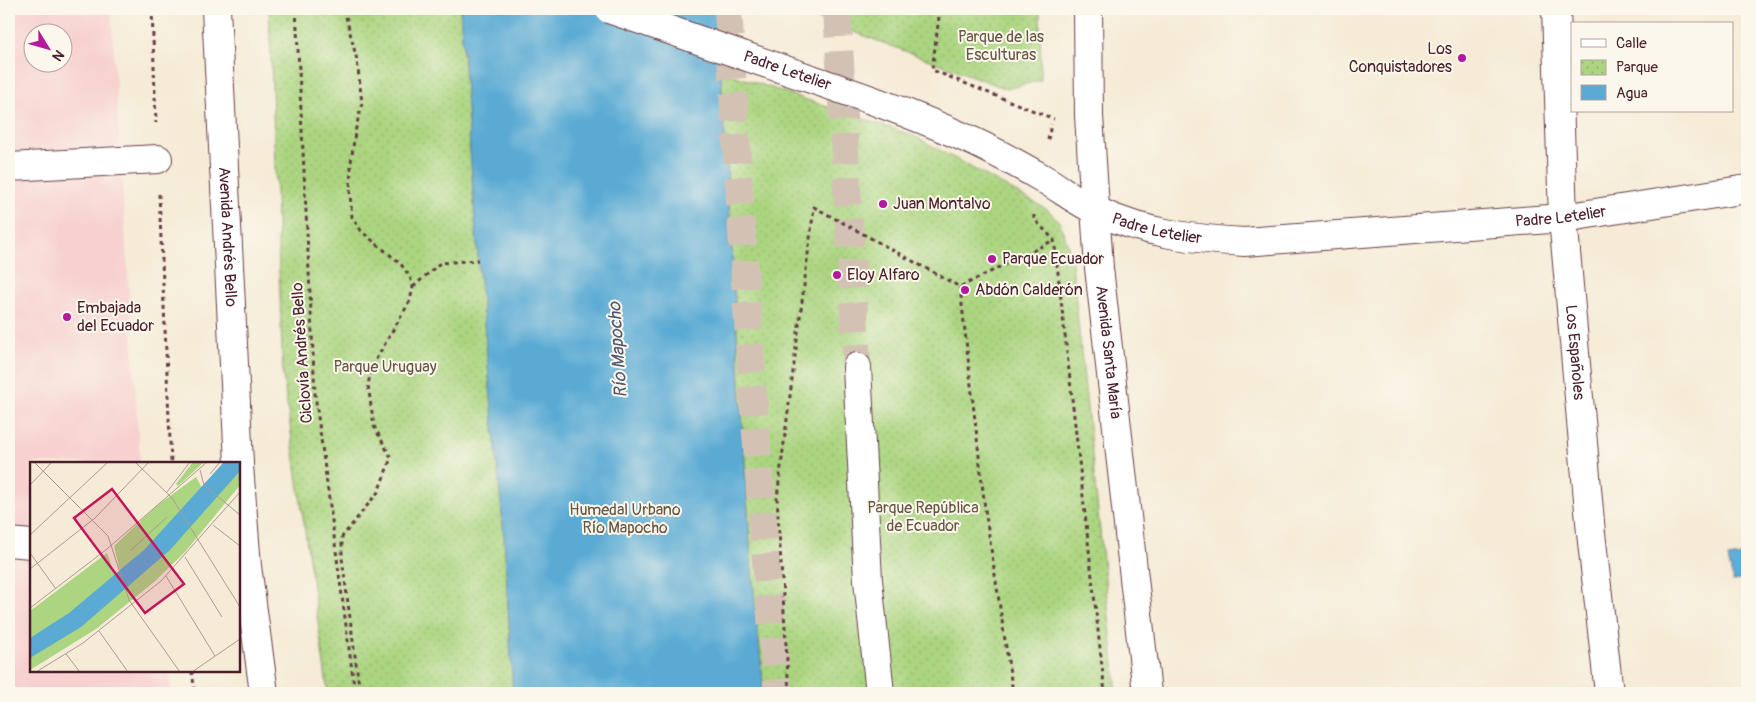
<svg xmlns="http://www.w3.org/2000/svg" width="1756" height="702" viewBox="0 0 1756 702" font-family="Pangolin,sans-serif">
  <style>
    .built { fill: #f7d0cf; fill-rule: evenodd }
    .park { fill: url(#park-dots); stroke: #7a7a56 }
    .water { fill: #5aaad4; stroke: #526480 }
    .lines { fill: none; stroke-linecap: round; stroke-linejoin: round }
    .highway-tunnel { stroke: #d3c2b4; stroke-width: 28; stroke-dasharray: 28 14; stroke-linecap: butt }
    .minor-casing { stroke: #643e45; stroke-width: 30 }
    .major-casing { stroke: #643e45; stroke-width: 30 }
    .highway-casing { stroke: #643e45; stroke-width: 30 }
    .path { stroke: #643e45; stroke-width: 3; stroke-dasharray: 4 4; stroke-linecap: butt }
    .minor { stroke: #fff; stroke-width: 28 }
    .major { stroke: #fff; stroke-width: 28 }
    .highway { stroke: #fff; stroke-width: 28 }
    .minor-bridge-casing { stroke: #643e45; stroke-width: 30; stroke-linecap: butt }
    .minor-bridge { stroke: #fff; stroke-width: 28 }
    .poi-dot { fill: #b5179e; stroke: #fbf7ec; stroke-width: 2 }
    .labels { text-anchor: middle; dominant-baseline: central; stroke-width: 4; stroke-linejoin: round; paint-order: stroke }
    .park-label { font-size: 16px; fill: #675644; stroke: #fbf7ec }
    .poi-label { font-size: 16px; fill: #4a1f2b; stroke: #fbf7ec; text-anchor: start }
    .street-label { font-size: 16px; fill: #4a1f2b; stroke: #fbf7ec }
    .water-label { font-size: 18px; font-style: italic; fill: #50576f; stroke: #fbf7ec }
    .inset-road { fill: none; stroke: #b19992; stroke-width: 1 }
    .view { fill: #c2185b; fill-opacity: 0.15; stroke: #c2185b; stroke-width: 2.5 }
    .inset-edge { fill: none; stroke: #4a1f2b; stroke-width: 2.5 }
  </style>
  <defs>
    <pattern id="park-dots" width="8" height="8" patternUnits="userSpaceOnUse" patternTransform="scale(1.25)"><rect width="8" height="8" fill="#abd580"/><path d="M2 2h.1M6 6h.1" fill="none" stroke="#95b66f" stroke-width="1.8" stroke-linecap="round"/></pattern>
  </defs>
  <rect width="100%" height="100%" fill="#fbf7ec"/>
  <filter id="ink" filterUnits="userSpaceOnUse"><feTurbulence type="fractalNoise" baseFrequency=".02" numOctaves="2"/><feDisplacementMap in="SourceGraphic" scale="10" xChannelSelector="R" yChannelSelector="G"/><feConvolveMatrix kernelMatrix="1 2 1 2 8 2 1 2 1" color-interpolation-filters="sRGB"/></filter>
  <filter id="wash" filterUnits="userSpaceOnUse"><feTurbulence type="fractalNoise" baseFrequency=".0096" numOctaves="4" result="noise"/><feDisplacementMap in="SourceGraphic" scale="20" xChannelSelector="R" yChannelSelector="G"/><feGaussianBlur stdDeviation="1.12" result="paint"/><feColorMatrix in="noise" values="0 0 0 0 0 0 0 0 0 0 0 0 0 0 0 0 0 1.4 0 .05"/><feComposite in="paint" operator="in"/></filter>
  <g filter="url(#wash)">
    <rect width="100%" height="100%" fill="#f5ebd6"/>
    <path class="built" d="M9,9H111L140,463H31V671H169L172,693H9ZM32,32H62V62H32Z"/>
    <g class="park">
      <path d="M269,9H460L478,260L504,535L513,693H328L283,376Z"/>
      <path d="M792,9H1040L1041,80L1007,89Z"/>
      <path d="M721,71L914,136L1048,210L1060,223L1071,255L1117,693H764L751,561Z"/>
    </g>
    <g class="water">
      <path d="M460,9H717L751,561L764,693H513L504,535L478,260Z"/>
      <path d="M1747,555V579L1733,581L1728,558Z"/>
    </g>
  </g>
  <g filter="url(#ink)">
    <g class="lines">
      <g class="highway-tunnel">
        <path d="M728,9C742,237 756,465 778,693"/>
        <path d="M837,9L857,367"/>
      </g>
      <defs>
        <g id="minor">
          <path id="s1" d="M1556,9L1563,218L1591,533L1609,693"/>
          <path id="s2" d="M742,55C815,81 890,104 961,136C989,148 1016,163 1042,178C1060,188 1077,202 1097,211C1142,233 1194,239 1244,242L1563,218L1747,189"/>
          <path d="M9,167L158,159"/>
          <path d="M9,542L31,544"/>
        </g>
        <g id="major">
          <path id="s3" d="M216,9L239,463"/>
          <path id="s4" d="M1088,9L1089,116L1099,268L1147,693"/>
          <path d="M239,466L247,566L264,693"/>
        </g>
        <path id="highway" d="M857,367L868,580L880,693"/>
      </defs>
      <use href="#minor" class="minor-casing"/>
      <use href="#major" class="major-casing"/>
      <use href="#highway" class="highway-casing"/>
      <g class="path">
        <path d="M152,9L156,123"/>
        <path d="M296,9L315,394L355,693"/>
        <path d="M344,9L357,60L362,103L355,132L351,163L350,194L352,217L362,232L400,263L410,277L413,287L410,301L372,366L368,385L374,426L391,458L378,492L342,537V558L360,693"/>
        <path d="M940,9L932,70L1054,119"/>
        <path d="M1048,140L1051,124"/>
        <path d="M159,194L171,463"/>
        <path d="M1034,215V219L1054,240L1056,255L1105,693"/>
        <path d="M413,287L440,263L478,260"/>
        <path d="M960,287L985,509L1013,693"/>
        <path d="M192,671L195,693"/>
        <path d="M789,693L777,498L814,207L960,287L1054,240"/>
      </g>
      <use href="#minor" class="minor"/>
      <use href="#major" class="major"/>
      <use href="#highway" class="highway"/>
      <defs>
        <path id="minor-bridge" d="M609,9L742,55"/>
      </defs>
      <use href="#minor-bridge" class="minor-bridge-casing"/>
      <use href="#minor-bridge" class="minor-bridge"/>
    </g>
  </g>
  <g class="poi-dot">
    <circle cx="1462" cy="58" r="5"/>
    <circle cx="883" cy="204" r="5"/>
    <circle cx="992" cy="259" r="5"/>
    <circle cx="837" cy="275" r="5"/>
    <circle cx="965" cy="290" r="5"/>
    <circle cx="67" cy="317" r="5"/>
  </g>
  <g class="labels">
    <g class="park-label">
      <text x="1001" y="37">Parque de las<tspan x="1001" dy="18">Esculturas</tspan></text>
      <text x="385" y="367">Parque Uruguay</text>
      <text x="923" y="508">Parque República<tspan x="923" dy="18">de Ecuador</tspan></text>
      <text x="625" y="510">Humedal Urbano<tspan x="625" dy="18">Río Mapocho</tspan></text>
    </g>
    <g class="poi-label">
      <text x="1452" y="49" text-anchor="end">Los<tspan x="1452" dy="18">Conquistadores</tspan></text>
      <text x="893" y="204">Juan Montalvo</text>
      <text x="1002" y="259">Parque Ecuador</text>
      <text x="847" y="275">Eloy Alfaro</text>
      <text x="975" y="290">Abdón Calderón</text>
      <text x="77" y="308">Embajada<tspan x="77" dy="18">del Ecuador</tspan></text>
    </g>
    <g class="street-label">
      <text stroke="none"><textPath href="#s2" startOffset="48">Padre Letelier</textPath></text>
      <text stroke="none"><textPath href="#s2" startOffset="858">Padre Letelier</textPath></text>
      <text stroke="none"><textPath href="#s2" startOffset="452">Padre Letelier</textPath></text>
      <text stroke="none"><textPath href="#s3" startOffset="228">Avenida Andrés Bello</textPath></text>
      <text stroke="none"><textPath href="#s1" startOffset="344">Los Españoles</textPath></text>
      <text stroke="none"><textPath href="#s4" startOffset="344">Avenida Santa María</textPath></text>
      <text transform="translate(302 353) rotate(-94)">Ciclovía Andrés Bello</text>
    </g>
    <g class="water-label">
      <text transform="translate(618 350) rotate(-94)">Río Mapocho</text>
    </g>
  </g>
  <g transform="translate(30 462)">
    <rect width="210" height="210" fill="#f5ebd6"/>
    <path d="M163,0H174L148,24L146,22ZM210,0V23L155,90L124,120L66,167L0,208V177L8,171L0,176V149L77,91L85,113L42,149L49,145L90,109L84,84L125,45L166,15L172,26Z" fill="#abd580"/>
    <path d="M194,0H210V9L140,88L51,165L0,196V176L39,151L115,87Z" fill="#5aaad4"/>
    <path class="inset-road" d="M4,0L78,74L99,138L150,210M105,0L142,36L210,145M170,8L174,23L210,53M180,12L190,0M0,23L22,0M137,30L160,0M183,63L210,84M0,73L78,0M100,89L137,55M0,91L26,127M155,95L192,155M0,107L65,56L119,0M136,114L185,194M0,146L77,87L177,0M69,169L98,210M36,192L50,210M6,210L53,181L131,119L210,30M162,210L210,177"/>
    <path class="view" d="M82,27L154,122L115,151L44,56Z"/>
    <rect width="210" height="210" class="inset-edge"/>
  </g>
  <rect width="1756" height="702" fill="none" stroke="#fbf7ec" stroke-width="30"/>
  <rect x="1571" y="22" width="162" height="90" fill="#fbf7ec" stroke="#b4a19f"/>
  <rect x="1581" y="39" width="25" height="8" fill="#ffffff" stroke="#b4a19f"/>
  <text x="1616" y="48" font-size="15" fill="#4a1f2b">Calle</text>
  <rect x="1581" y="60" width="25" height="15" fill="url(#park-dots)" stroke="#b4a19f"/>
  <text x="1616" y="72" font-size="15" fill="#4a1f2b">Parque</text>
  <rect x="1581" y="85" width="25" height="15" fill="#5aaad4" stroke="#b4a19f"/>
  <text x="1616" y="98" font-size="15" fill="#4a1f2b">Agua</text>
  <g transform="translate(48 48) rotate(127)"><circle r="24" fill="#fbf7ec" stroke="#b4a19f"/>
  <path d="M0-4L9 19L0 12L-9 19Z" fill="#b5179e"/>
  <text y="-8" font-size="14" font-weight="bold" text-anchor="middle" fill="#4a1f2b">N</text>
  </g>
</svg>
